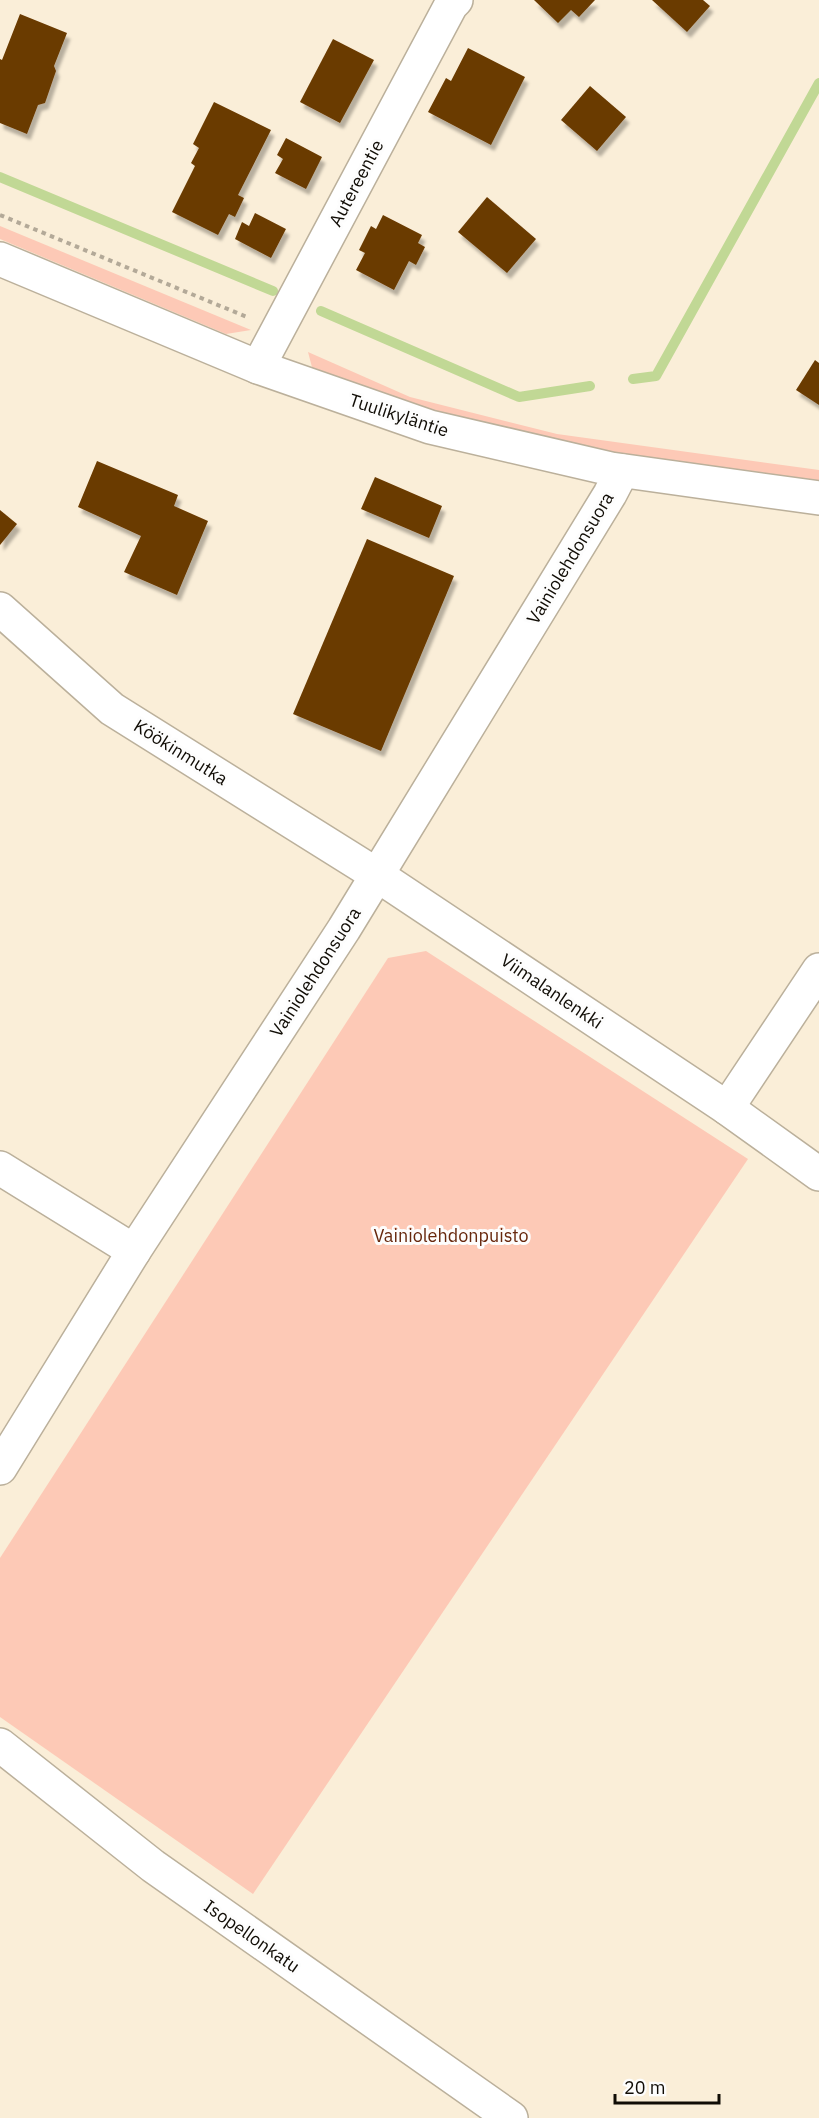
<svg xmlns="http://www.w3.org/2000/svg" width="819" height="2118" viewBox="0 0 819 2118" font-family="'IBM Plex Sans',sans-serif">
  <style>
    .green { fill: #fdc9b6 }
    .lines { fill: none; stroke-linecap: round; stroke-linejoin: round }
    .stream { stroke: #c1d895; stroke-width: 10 }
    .building { fill: #6a3a00; filter: url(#shadow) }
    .minor-casing { stroke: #bbb09b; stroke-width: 36 }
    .path { stroke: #b3a998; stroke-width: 4; stroke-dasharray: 4.5 4.5; stroke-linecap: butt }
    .minor { stroke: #fff; stroke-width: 33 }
    .labels { text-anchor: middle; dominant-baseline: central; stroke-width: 6; stroke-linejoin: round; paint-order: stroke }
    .street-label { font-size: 18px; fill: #100c05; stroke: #fdfdfd }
    .park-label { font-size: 18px; fill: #67280d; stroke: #fdfdfd }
  </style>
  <defs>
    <filter id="shadow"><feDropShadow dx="3.5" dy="6" stdDeviation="1.5" flood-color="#0004"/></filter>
  </defs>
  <rect width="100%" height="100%" fill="#faeed8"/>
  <g class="green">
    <path d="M0,226L251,330L226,334L0,239Z"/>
    <path d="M308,352L410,397L557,434L819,470V483L651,462L403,408L313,371Z"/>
    <path d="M426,951L748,1159L253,1894L0,1717V1558L388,958Z"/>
  </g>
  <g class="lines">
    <g class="stream">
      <path d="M0,177L273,291"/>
      <path d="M321,311L519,397L590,386"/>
      <path d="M633,379L656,376L819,83"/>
    </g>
  </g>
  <g class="building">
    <path d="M534,0H595L579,17L571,10L558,23Z"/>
    <path d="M652,0H703L710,6L687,32Z"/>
    <path d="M20,14L67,33L54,66L56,71L45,103L38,105L27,134L0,123V59L2,60Z"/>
    <path d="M333,39L374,60L340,123L300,102Z"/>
    <path d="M468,48L525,77L491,145L428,112L446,78L451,81Z"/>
    <path d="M590,86L626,117L597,151L561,120Z"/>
    <path d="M214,102L271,130L238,195L244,198L235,217L229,214L218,235L172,212L195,166L191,163L199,148L193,144Z"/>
    <path d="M286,138L322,157L306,189L275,173L283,159L277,155Z"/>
    <path d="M487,197L536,239L507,273L458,232Z"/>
    <path d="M255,213L286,229L271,258L235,239L242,222L249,226Z"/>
    <path d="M383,215L422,235L418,243L425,247L416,265L409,261L394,290L356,270L365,253L359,250L371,226L376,229Z"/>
    <path d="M815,360L819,363V405L796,390Z"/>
    <path d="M97,461L178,495L174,506L208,521L177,595L124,572L141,536L78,507Z"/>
    <path d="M375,477L442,506L429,538L361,509Z"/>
    <path d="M0,510L17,524L0,545Z"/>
    <path d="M367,539L454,576L381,751L293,714Z"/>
  </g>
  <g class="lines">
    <defs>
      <g id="minor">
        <path d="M0,259L258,367L430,427L611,469L819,498"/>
        <path d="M258,367L451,5L456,0"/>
        <path d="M0,609L112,709L377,875L727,1108L819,1174"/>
        <path d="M727,1108L819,970"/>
        <path d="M0,1168L134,1251"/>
        <path d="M0,1468L134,1251L344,929L610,494L622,471"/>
        <path d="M0,1745L153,1866L511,2118"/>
      </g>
    </defs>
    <use href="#minor" class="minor-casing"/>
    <path class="path" d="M0,215L247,317"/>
    <use href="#minor" class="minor"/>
  </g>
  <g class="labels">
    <g class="street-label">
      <text transform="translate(356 183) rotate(-62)">Autereentie</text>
      <text transform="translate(399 415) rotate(18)">Tuulikyläntie</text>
      <text transform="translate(570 558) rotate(-59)">Vainiolehdonsuora</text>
      <text transform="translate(181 752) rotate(32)">Köökinmutka</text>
      <text transform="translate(315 972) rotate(-57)">Vainiolehdonsuora</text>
      <text transform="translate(552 991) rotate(34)">Viimalanlenkki</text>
      <text transform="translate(252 1936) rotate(35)">Isopellonkatu</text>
    </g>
    <g class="park-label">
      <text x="451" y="1235">Vainiolehdonpuisto</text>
    </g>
  </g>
  <path d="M615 2094v9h104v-9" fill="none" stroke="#100c05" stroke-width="3"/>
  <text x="624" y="2094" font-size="18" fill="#100c05" stroke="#fdfdfd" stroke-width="4.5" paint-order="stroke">20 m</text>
</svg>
